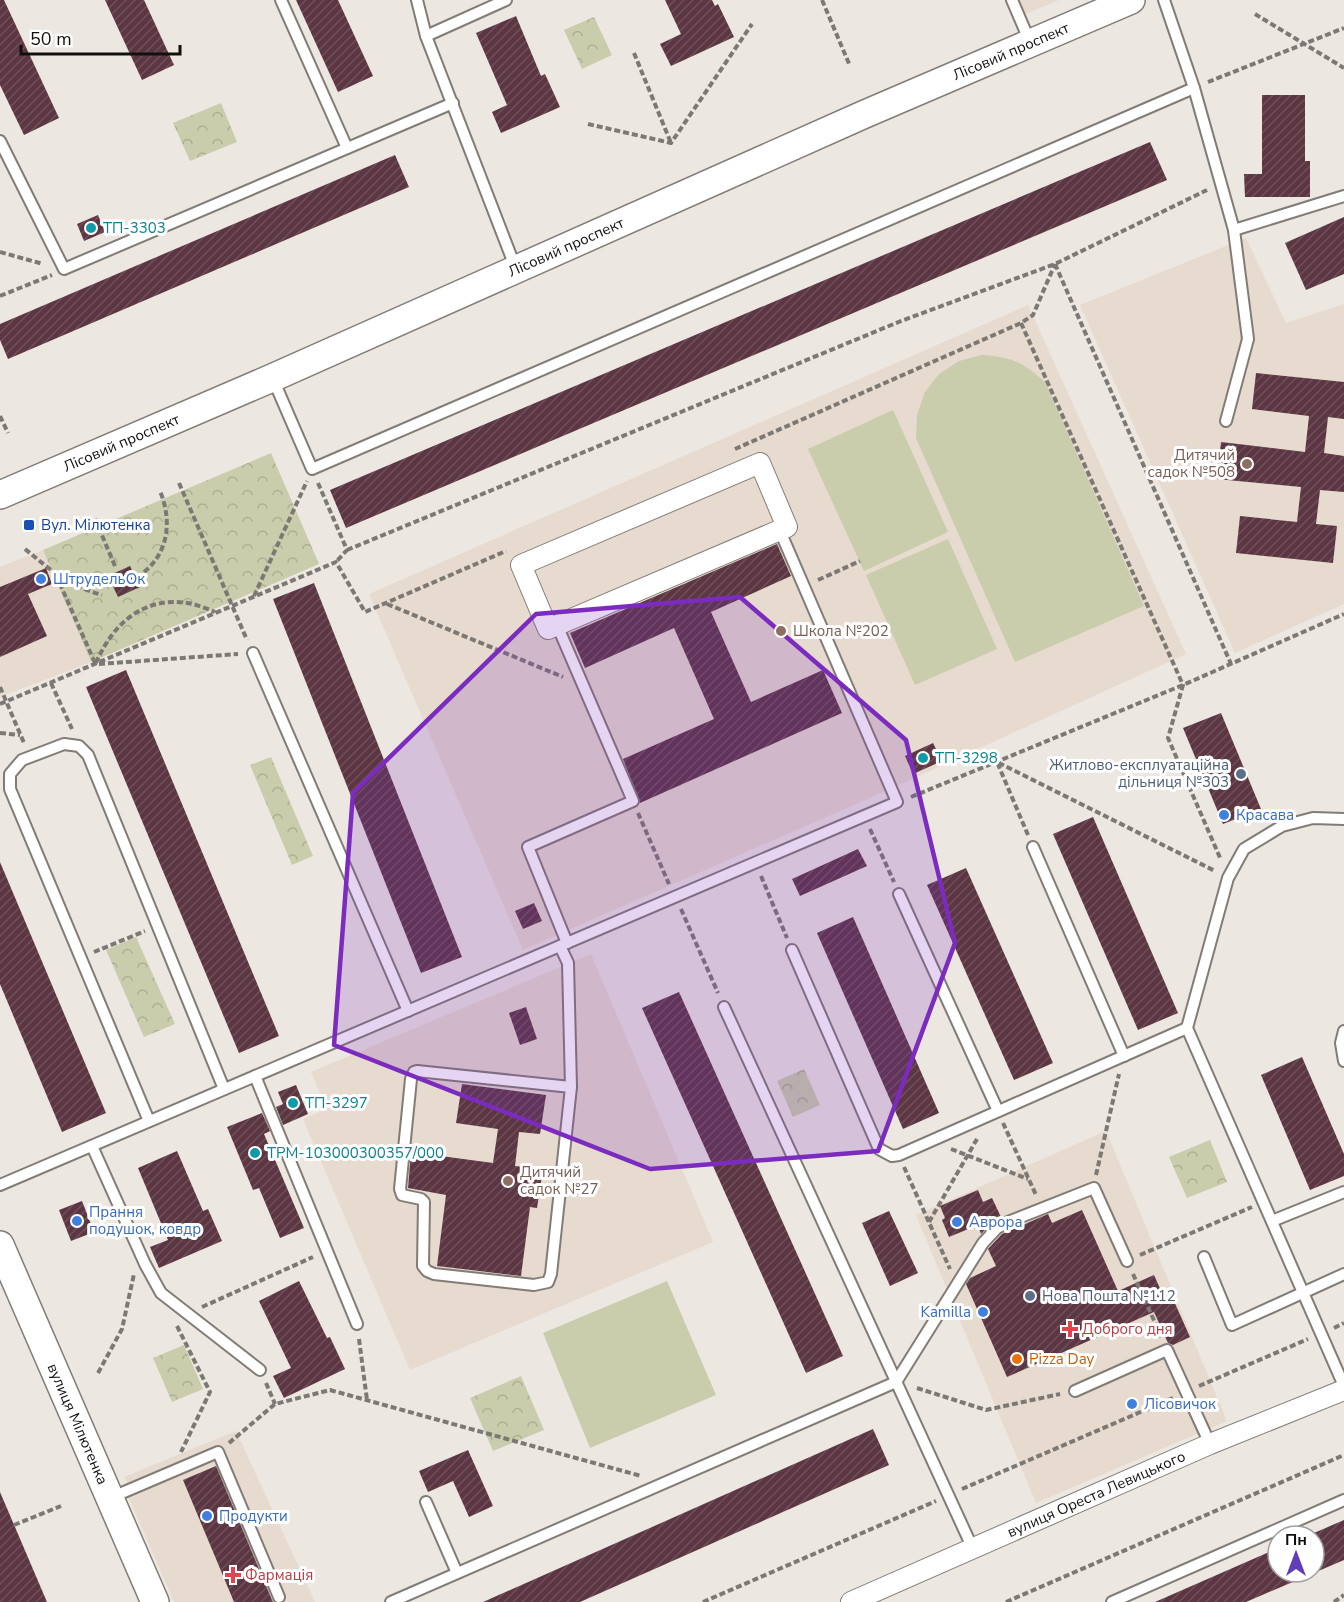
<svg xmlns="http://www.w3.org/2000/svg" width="1344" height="1602" viewBox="0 0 1344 1602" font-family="'Nunito Sans',sans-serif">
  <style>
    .built { fill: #e7dace }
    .park { fill: url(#park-crowns) }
    .pitch { fill: #c9cdab }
    .building { fill: url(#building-hatch) }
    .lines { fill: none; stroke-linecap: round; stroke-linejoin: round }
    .lane-casing { stroke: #827c76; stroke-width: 14 }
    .street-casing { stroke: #827c76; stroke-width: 22 }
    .secondary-casing { stroke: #827c76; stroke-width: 30 }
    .path { stroke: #7c7874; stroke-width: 4; stroke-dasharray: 6 3; stroke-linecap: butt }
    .lane { stroke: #fff; stroke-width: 10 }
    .street { stroke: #fff; stroke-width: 20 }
    .secondary { stroke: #fff; stroke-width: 27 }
    .marked { fill: #7b2cbf; fill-opacity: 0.2; stroke: #7b2cbf; stroke-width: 4.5; stroke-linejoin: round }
    .culture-dot { fill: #0f9aa8; stroke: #fff; stroke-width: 2 }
    .education-dot { fill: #8d6e63; stroke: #fff; stroke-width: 2 }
    .transit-dot { fill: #1a4fb4; stroke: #fff; stroke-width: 2 }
    .shop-dot { fill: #3f7fe0; stroke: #fff; stroke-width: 2 }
    .service-dot { fill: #5c6f8a; stroke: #fff; stroke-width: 2 }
    .health-dot { fill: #e0444e; stroke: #fff; stroke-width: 2 }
    .food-dot { fill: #e8710a; stroke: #fff; stroke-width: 2 }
    .labels { text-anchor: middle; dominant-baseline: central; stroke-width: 6; stroke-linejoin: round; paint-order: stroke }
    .street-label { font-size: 15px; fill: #12100e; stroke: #fff }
    .culture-label { font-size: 15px; fill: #0d838f; stroke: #fff; text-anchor: start }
    .education-label { font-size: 15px; fill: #785e54; stroke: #fff; text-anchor: start }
    .transit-label { font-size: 15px; fill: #164399; stroke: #fff; text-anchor: start }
    .shop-label { font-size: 15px; fill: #366cbe; stroke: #fff; text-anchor: start }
    .service-label { font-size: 15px; fill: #4e5e75; stroke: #fff; text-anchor: end }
    .health-label { font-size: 15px; fill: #be3a42; stroke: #fff; text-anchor: start }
    .food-label { font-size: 15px; fill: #c56008; stroke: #fff; text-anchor: start }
  </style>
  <defs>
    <pattern id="park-crowns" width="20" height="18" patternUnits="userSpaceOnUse" patternTransform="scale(1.5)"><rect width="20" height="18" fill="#c9cdab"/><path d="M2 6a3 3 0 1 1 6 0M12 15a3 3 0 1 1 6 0" fill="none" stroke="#acaf92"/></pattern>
    <pattern id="building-hatch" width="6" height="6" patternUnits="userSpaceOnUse" patternTransform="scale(1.5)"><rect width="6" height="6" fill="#5c3643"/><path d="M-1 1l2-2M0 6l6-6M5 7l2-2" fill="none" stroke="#6e505a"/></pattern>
  </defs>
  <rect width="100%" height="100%" fill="#ede7e1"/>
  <g class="built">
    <path d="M1017,0H1059L1023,15Z"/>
    <path d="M1246,238L1286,323L1344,304V604L1235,653L1080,305Z"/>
    <path d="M1028,305L1186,654L890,789L523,950L369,594Z"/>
    <path d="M43,550L91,662L0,697V567Z"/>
    <path d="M591,954L713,1242L410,1370L303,1119L327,1109L311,1072Z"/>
    <path d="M1106,1131L1227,1421L1036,1503L916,1215Z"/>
    <path d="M236,1431L315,1602H174L128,1496L132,1494L124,1477Z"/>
  </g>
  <g class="park">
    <path d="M594,17L612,55L582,69L564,30Z"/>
    <path d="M221,103L237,142L190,161L173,123Z"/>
    <path d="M271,453L319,564L91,662L43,550Z"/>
    <path d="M271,757L313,856L292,865L250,765Z"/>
    <path d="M136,937L175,1024L144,1037L106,950Z"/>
    <path d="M804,1069L820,1105L793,1117L777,1081Z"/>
    <path d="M1210,1140L1227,1182L1187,1198L1169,1157Z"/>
    <path d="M184,1345L203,1389L172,1402L153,1358Z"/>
    <path d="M521,1376L544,1430L493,1451L470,1398Z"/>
  </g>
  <g class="pitch">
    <path d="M982,355C1011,357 1023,362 1045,382L1144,606L1015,662L916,438L917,415L925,392L939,374L959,361Z"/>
    <path d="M893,410L948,532L864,571L808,449Z"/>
    <path d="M948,539L997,649L915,685L866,575Z"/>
    <path d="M667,1281L716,1395L590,1448L543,1333Z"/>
  </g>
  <g class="building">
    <path d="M0,0H4L59,118L24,135L0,85Z"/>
    <path d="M105,0H144L174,65L142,80Z"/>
    <path d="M296,0H338L373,76L338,92Z"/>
    <path d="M665,0H712L715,6L718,4L734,37L671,66L660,44L681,34Z"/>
    <path d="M516,16L541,76L545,74L560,107L501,133L492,112L507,105L476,33Z"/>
    <path d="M1262,95H1305V161H1310V197H1245L1244,174H1262Z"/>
    <path d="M1150,142L1167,180L346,528L330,490Z"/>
    <path d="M395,155L409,187L8,359L0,340V324Z"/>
    <path d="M98,215L105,232L84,241L77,224Z"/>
    <path d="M1344,217V274L1306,290L1285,243Z"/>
    <path d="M1256,373L1344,382V419L1328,417L1324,453L1344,456V492L1320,490L1316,524L1337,526L1333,563L1236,553L1240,516L1297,522L1301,487L1217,479L1221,442L1305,452L1309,416L1252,409Z"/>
    <path d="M777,544L791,576L711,612L751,702L823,670L842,713L640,803L623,759L714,719L674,628L585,668L570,633Z"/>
    <path d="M130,566L140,587L118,597L108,576Z"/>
    <path d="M46,568L52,584L28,594L47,636L0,657V587Z"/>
    <path d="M314,583L462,957L421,973L273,599Z"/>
    <path d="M126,670L279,1036L239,1053L86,687Z"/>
    <path d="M1221,713L1261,809L1223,824L1183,728Z"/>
    <path d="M933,743L942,761L913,774L905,756Z"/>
    <path d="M1093,817L1178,1013L1138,1030L1053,834Z"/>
    <path d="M858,849L867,866L800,896L792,879Z"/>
    <path d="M0,862L106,1113L62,1132L0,984Z"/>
    <path d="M966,868L1053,1063L1014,1080L927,885Z"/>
    <path d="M534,903L542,921L523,929L515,911Z"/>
    <path d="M853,917L939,1113L903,1129L817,933Z"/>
    <path d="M679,992L843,1356L806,1373L642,1008Z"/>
    <path d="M526,1007L537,1039L520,1045L509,1013Z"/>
    <path d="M1302,1057L1344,1154V1176L1310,1190L1261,1075Z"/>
    <path d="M462,1084L546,1095L540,1134L519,1132L515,1166L543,1169L537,1208L530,1207L521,1276L437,1266L446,1195L408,1188L411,1152L493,1163L498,1129L456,1123Z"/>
    <path d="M296,1085L308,1114L283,1125L276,1107L283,1104L278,1092Z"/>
    <path d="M262,1113L270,1131L264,1134L304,1228L280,1238L259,1188L253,1190L227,1127Z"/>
    <path d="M177,1151L203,1211L208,1209L222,1241L159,1268L150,1247L168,1240L138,1168Z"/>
    <path d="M978,1190L983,1202L992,1198L1001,1217L992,1223L981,1234L978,1225L949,1237L942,1220L945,1218L940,1206Z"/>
    <path d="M82,1201L94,1232L71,1241L59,1210Z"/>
    <path d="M1082,1210L1118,1291L1154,1275L1166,1302L1173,1299L1190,1337L1173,1345L1168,1343L1154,1312L1007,1377L966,1284L970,1278L996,1266L988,1249L1002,1234L1048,1214L1052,1223Z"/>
    <path d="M889,1211L918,1273L890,1286L862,1223Z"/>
    <path d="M299,1281L327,1338L330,1337L345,1369L284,1398L273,1376L291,1368L259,1301Z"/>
    <path d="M873,1429L889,1465L580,1602H483Z"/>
    <path d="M468,1450L493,1506L469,1517L453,1481L428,1492L419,1471Z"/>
    <path d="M216,1466L272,1600L273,1602H234L183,1480Z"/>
    <path d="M0,1492L47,1602H0Z"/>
    <path d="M1344,1520V1560L1246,1602H1155L1278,1548V1572H1314V1533Z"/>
  </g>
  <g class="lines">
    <defs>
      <g id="lane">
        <path d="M281,0L347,148"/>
        <path d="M417,0L426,36L516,269"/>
        <path d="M1012,0L1030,42"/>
        <path d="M1164,0L1194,88L1234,230L1344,196"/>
        <path d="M426,36L506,0"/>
        <path d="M0,141L64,269L453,103"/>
        <path d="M273,379L312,469L1194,88"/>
        <path d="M1226,421L1248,339L1234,230"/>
        <path d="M557,625L633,801L528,847L567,943"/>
        <path d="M253,653L408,1011"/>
        <path d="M1344,819L1313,818L1282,826L1244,849L1228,878L1187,1028L1344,1386"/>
        <path d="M1033,847L1124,1056"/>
        <path d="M899,894L998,1111"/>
        <path d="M560,946L568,963L571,1087"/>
        <path d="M792,950L879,1149L892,1156L899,1155L1187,1028"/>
        <path d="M724,1007L973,1549"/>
        <path d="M1344,1031L1341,1043L1344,1061"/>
        <path d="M417,1071L571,1087L551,1274L548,1282L534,1285L434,1274L427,1271L423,1266L424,1202L421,1199L402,1195L400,1189L411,1079L414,1072Z"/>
        <path d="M255,1076L357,1324"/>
        <path d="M149,1121L10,789V774L22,760L64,744L79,746L88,755L224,1089"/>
        <path d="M92,1146L145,1264L161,1293L260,1370"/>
        <path d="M0,1185L897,802L780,531"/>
        <path d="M1272,1221L1344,1192"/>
        <path d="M1204,1257L1232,1325L1344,1274"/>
        <path d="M1075,1391L1167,1350L1210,1444"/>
        <path d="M110,1498L218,1452L279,1597"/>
        <path d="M426,1502L457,1573"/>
        <path d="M391,1602L896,1382L983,1243L997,1228L1008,1222L1094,1188L1127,1261"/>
        <path d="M1112,1602L1344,1500"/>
      </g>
      <g id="street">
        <path d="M760,463L787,527L548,629L521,565Z"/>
        <path id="s1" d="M851,1602L1210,1444L1344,1390"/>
      </g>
      <g id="secondary">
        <path id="s2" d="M0,495L272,378L865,114L1131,0"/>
        <path id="s3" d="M0,1245L155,1602"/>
      </g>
    </defs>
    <use href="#lane" class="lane-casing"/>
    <use href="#street" class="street-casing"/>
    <use href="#secondary" class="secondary-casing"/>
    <g class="path">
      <path d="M822,0L850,66"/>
      <path d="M1255,14L1344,68"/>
      <path d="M634,53L671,143"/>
      <path d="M1208,82L1344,28"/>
      <path d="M588,124L671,143L752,24"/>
      <path d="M0,252L43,264"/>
      <path d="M1055,264L1231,664"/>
      <path d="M0,296L52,275"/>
      <path d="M1021,323L1183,685L1168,738L1221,860"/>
      <path d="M0,416L8,433"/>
      <path d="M735,449L1021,323L1033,315L1055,264"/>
      <path d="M179,483L247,640"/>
      <path d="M318,483L347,550L336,562"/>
      <path d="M95,519L115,566"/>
      <path d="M25,549C52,571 67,585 102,595"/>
      <path d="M347,550L901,321L1055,264L1207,190"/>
      <path d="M144,572C169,552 172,520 160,491"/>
      <path d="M56,575L95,663"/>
      <path d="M818,580L860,561"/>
      <path d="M254,596L307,481"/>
      <path d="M387,604L563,677"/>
      <path d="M96,663C113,623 145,594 193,604C200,606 208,609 215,612"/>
      <path d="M99,664L238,654"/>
      <path d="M51,683L72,729"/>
      <path d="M0,687L24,743"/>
      <path d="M0,704L336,562L365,612L506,551"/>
      <path d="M0,733L20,735"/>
      <path d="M911,797L1183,685L1344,614"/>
      <path d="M638,813L669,884"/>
      <path d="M870,829L894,882"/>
      <path d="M1028,835L997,762L1215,871"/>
      <path d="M761,876L787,938"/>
      <path d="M681,909L718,993"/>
      <path d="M94,952L145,931"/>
      <path d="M1003,1123L1036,1195"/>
      <path d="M951,1149L1028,1179"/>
      <path d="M904,1167L950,1269"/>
      <path d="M1096,1175L1119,1074"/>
      <path d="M929,1222L977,1139"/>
      <path d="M1140,1255L1252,1207"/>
      <path d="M1133,1274L1162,1338"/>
      <path d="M202,1307L313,1257"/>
      <path d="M177,1326L210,1392L181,1452"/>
      <path d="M1334,1328L1344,1323"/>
      <path d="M359,1339L367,1400"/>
      <path d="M98,1373L122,1329L134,1274"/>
      <path d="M266,1383L275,1404"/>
      <path d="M1199,1386L1308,1339"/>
      <path d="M917,1388L986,1410L1060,1394"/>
      <path d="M229,1443L275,1404L330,1390L641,1476"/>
      <path d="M962,1489L1173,1398"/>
      <path d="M14,1525L61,1506"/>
      <path d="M703,1602L936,1501"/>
      <path d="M1006,1602L1344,1455"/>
      <path d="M1334,1602L1344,1595"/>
    </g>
    <use href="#lane" class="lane"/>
    <use href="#street" class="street"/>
    <use href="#secondary" class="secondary"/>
  </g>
  <path class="marked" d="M740,597L906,740L955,943L878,1151L650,1169L334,1045L353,793L536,614Z"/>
  <g class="culture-dot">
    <circle cx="91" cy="228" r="6"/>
    <circle cx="923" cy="758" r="6"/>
    <circle cx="293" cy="1103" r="6"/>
    <circle cx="255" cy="1153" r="6"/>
  </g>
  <g class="education-dot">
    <circle cx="1247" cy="464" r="6"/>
    <circle cx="781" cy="631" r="6"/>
    <circle cx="508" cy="1181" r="6"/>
  </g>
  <rect class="transit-dot" x="23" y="519" width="12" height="12" rx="3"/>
  <g class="shop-dot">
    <circle cx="41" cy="579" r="6"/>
    <circle cx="1224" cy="815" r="6"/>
    <circle cx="77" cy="1221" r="6"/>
    <circle cx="957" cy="1222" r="6"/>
    <circle cx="983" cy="1312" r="6"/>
    <circle cx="1132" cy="1404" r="6"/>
    <circle cx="207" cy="1516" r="6"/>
  </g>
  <g class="service-dot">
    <circle cx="1241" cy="774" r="6"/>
    <circle cx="1030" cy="1296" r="6"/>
  </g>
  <g class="health-dot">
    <path d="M1067 1320h6v6h6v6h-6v6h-6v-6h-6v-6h6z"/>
    <path d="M230 1566h6v6h6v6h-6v6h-6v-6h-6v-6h6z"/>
  </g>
  <circle class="food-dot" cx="1017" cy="1359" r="6"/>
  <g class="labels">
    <g class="street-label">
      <text stroke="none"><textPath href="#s2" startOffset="1104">Лісовий проспект</textPath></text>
      <text stroke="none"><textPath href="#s2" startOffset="618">Лісовий проспект</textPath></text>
      <text stroke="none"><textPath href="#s2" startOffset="132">Лісовий проспект</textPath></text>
      <text stroke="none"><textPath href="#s3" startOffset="195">вулиця Мілютенка</textPath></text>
      <text stroke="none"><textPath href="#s1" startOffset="268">вулиця Ореста Левицького</textPath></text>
    </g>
    <g class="culture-label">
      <text x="103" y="228">ТП-3303</text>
      <text x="935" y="758">ТП-3298</text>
      <text x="305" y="1103">ТП-3297</text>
      <text x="267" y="1153">ТРМ-103000300357/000</text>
    </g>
    <g class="education-label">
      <text x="1235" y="455" text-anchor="end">Дитячий<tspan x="1235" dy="17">садок №508</tspan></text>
      <text x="793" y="631">Школа №202</text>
      <text x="520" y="1172">Дитячий<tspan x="520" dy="17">садок №27</tspan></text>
    </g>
    <g class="transit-label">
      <text x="41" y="525">Вул. Мілютенка</text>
    </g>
    <g class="shop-label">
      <text x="53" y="579">ШтрудельОк</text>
      <text x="1236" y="815">Красава</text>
      <text x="89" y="1212">Прання<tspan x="89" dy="17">подушок, ковдр</tspan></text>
      <text x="969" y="1222">Аврора</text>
      <text x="971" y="1312" text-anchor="end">Kamilla</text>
      <text x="1144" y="1404">Лісовичок</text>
      <text x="219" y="1516">Продукти</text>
    </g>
    <g class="service-label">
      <text x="1229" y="765">Житлово-експлуатаційна<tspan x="1229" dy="17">дільниця №303</tspan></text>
      <text x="1042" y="1296" text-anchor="start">Нова Пошта №112</text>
    </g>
    <g class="health-label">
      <text x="1082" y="1329">Доброго дня</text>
      <text x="245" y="1575">Фармація</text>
    </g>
    <g class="food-label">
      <text x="1029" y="1359">Pizza Day</text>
    </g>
  </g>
  <g transform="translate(1296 1554)"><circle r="28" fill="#ffffff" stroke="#a09f9f" stroke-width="1.5"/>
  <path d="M0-4.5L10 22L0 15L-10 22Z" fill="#5f3fb7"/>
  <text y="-9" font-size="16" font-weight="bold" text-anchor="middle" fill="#12100e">Пн</text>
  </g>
  <path d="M21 45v9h159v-9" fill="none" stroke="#12100e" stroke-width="3"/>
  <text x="30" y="45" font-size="18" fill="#12100e" stroke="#ffffff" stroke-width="4.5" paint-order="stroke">50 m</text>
</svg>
